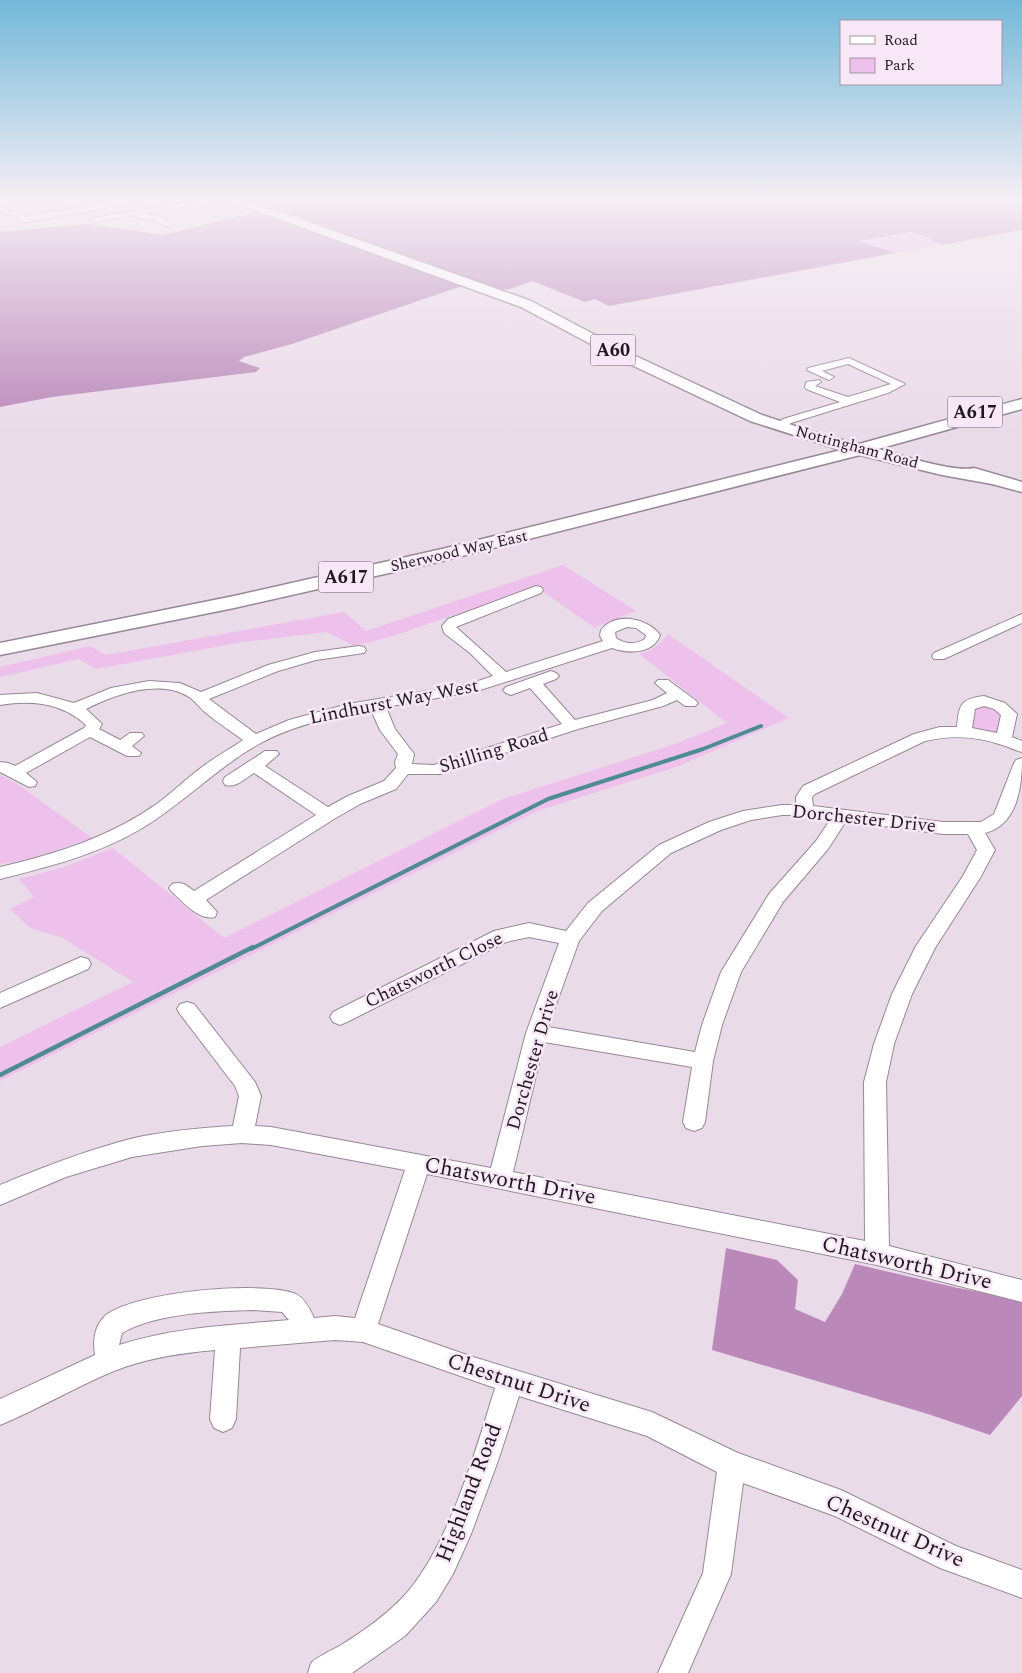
<svg xmlns="http://www.w3.org/2000/svg" width="1022" height="1673" viewBox="0 0 1022 1673" font-family="Spectral,serif">
  <style>
    .green { fill: #eec0ec }
    .forest { fill: #ba89b9 }
    .lines { fill: none; stroke-linecap: round; stroke-linejoin: round }
    .stream-far1 { stroke: #4d8c90; stroke-width: 4 }
    .stream { stroke: #4d8c90; stroke-width: 4.5 }
    .minor-casing { stroke: #968895; stroke-width: 2 }
    .highway-casing { stroke: #968895; stroke-width: 3 }
    .minor { fill: #fff; fill-rule: evenodd }
    .highway { fill: #fff; fill-rule: evenodd }
    .labels { text-anchor: middle; dominant-baseline: central; stroke-width: 5; stroke-linejoin: round; paint-order: stroke }
    .far-street-label { font-size: 16px; fill: #1f191f; stroke: #f8e8f7 }
    .shield { fill: #f8e8f7; stroke: #605760; stroke-width: 1 }
    .shield-label { font-size: 18px; font-weight: bold; fill: #1f191f }
    .street-label { font-size: 19px; fill: #1f191f; stroke: #f8e8f7 }
    .near-street-label { font-size: 22px; fill: #1f191f; stroke: #f8e8f7 }
  </style>
  <rect width="100%" height="100%" fill="#eadbe9"/>
  <g class="green">
    <path d="M911,232L930,238L941,245L895,253L856,241Z"/>
    <path d="M563,565L636,611L611,620L595,628L536,587L390,637L354,646L327,632L243,642L96,669L79,659L0,677V667L90,646L106,655L344,612L366,631Z"/>
    <path d="M668,634L789,718L676,767L537,811L0,1081V1047L133,982L63,938L30,928L10,909L34,897L19,879L64,867L113,848L224,938L503,799L678,743L727,723L639,654C652,651 660,645 668,634Z"/>
    <path d="M986,704L1002,713L998,731C990,735 978,731 972,726V713L976,707Z"/>
    <path d="M0,775L16,783L92,838C62,848 32,860 0,864Z"/>
  </g>
  <g class="forest">
    <path d="M249,199H1022V230L941,245L930,238L911,232L858,241L895,253L609,306L595,299L585,302L532,281L510,289L498,290Z"/>
    <path d="M256,212L462,286L292,344L244,357L239,361L260,368L256,372L52,397L0,407V232L88,224L163,235Z"/>
    <path d="M726,1248L777,1260L798,1280L795,1309L825,1322L842,1294L855,1264L958,1288L1022,1300V1396L990,1435L928,1414L712,1350Z"/>
  </g>
  <g class="lines">
    <path class="stream-far1" d="M251,949L548,799L703,749L761,726"/>
    <path class="stream" d="M0,1075L253,947"/>
    <defs>
      <g id="minor">
        <path d="M124,199L134,200L101,209L30,221L26,223L15,217L0,212V208L21,213L25,217Z"/>
        <path d="M207,199H226L144,214L159,216L171,222V226H165L154,220L137,218L136,215L94,222L90,220L94,218Z"/>
        <path d="M849,358L905,384L888,393L791,423L784,428H776L774,426L783,419L840,402L806,389L805,387L806,382L820,380L821,382L815,386L848,397L891,384L848,364L822,371L834,377L829,380L807,370L808,368Z"/>
        <path d="M536,586L541,587L543,590L541,593L456,627L506,672L603,641L600,636L601,630C615,611 648,618 660,635C654,654 628,654 612,648L477,691L386,707L395,729L414,754L412,764L434,765L562,724L530,688L511,695L506,693L503,690L506,687L551,671L556,673L559,676L556,679L543,684L575,720L653,700L667,693L655,683L658,680H668L695,700L698,703L695,706H685L677,700L663,706L578,729L440,774H408L396,789L360,804L334,819L206,900L217,912L215,917C199,921 183,902 172,892L169,888L172,884C182,881 186,885 194,891L316,815L254,773C244,779 237,788 225,785L223,781L225,777L265,751H277L279,754L265,766L328,807L348,796L384,781L396,768L395,762L398,754L380,730L371,710C334,716 293,725 259,744C216,768 182,805 139,830C96,855 48,867 0,879V867C56,854 110,837 158,803C173,792 187,778 202,767C215,757 230,749 243,740C231,731 218,723 206,713C200,708 195,701 189,697C159,678 114,695 86,709L102,724L99,729L120,740L130,733H142L144,736L132,746L141,753L139,756H127L90,737L26,773L37,782L35,786L29,787L0,772V762L8,763L15,766L84,728L86,725C61,702 32,700 0,705V695L37,693L74,703L111,688L149,681L180,683L201,692L268,665L315,652L359,646L364,647L366,650L364,653L316,660L278,671L209,699L256,734L289,720L348,704L469,684L493,676L470,653L444,633L442,626L448,619ZM627,627L636,628L646,635L645,639C635,645 625,644 616,638L615,632Z"/>
        <path d="M1022,614V623L944,659H934L932,656L934,653Z"/>
        <path d="M984,696L1005,703L1017,714L1012,737L1022,741V752C1014,750 1007,746 999,744C975,736 950,735 925,741L815,794L812,797L813,806L943,822H981L994,814L1014,763L1016,760L1022,758C1022,786 1018,825 985,833L995,850L980,878L935,948L912,994L894,1044L886,1082L889,1246L1022,1280V1302L877,1265L427,1174L378,1324L470,1356L652,1412L738,1453L841,1490L956,1546L1022,1570V1598L940,1568L835,1516L743,1483L731,1574L688,1673H658L703,1573L717,1472L647,1436L519,1396L499,1458L471,1534L453,1574L436,1602L405,1636L352,1673H308C309,1670 310,1665 312,1662C317,1657 334,1649 341,1645C364,1631 386,1615 404,1596C448,1548 476,1450 495,1388L363,1342L335,1340L240,1348L236,1419L232,1428L223,1432L214,1428L210,1419L215,1350C181,1353 146,1358 114,1371C75,1387 39,1409 0,1425V1399L95,1355C93,1342 94,1328 103,1318C127,1292 264,1280 296,1294C305,1299 310,1309 314,1318L335,1316L355,1318L405,1170L271,1145L242,1143L202,1146L132,1157L66,1177L0,1205V1185C43,1167 85,1151 130,1139C163,1131 199,1128 233,1126L239,1096L235,1086L180,1014L177,1009L180,1004L187,1002L194,1004L255,1082L261,1096L255,1126L271,1127L491,1168L526,1033L559,943L529,937L506,942L347,1022L340,1025L333,1022L330,1017L333,1012L494,931L529,923L566,931L588,903L659,845L709,822L743,811L782,805H796V797L803,786L914,734L940,727H957C959,705 960,699 984,696ZM984,706L994,709L1001,715L997,733L972,728L975,709ZM782,815H805L828,818V823L816,841L769,894L721,972L702,1025L695,1052L548,1027L579,941L602,911L671,853L721,830L751,820ZM846,821L943,834H968L977,850L963,876L916,946L892,994L874,1044L864,1082L865,1241L513,1172L544,1042L692,1067L683,1122L686,1128L694,1131L702,1128L705,1122L713,1061L722,1025L741,972L783,902L828,849ZM254,1310L282,1312L289,1320C232,1325 174,1327 119,1345L122,1333C157,1313 214,1311 254,1310Z"/>
        <path d="M81,957L88,959L91,964L88,969L0,1008V993Z"/>
      </g>
      <path id="highway" d="M228,199H244L531,301L629,353L762,415L822,435L859,444L1022,399V409L878,449C900,455 955,473 974,468L1022,482V492L992,484L942,475L860,455L442,561L234,608L0,655V643L234,596L442,549L841,450L750,421L619,359L521,307L229,201Z"/>
    </defs>
    <use href="#minor" class="minor-casing"/>
    <use href="#highway" class="highway-casing"/>
    <use href="#minor" class="minor"/>
    <use href="#highway" class="highway"/>
  </g>
  <linearGradient id="sky" x2="0" y2="1"><stop stop-color="#72b8d8"/><stop offset="0.46" stop-color="#f6eff5"/><stop offset="1" stop-color="#f6eff5" stop-opacity="0"/></linearGradient>
  <rect width="1022" height="433" fill="url(#sky)"/>
  <g class="labels">
    <g class="far-street-label">
      <text transform="translate(857 447) rotate(15)">Nottingham Road</text>
      <text transform="translate(459 551) rotate(-13)">Sherwood Way East</text>
    </g>
    <g class="shield">
      <rect x="590.5" y="334.5" width="45" height="31" rx="4"/>
      <rect x="947.5" y="396.5" width="55" height="31" rx="4"/>
      <rect x="318.5" y="561.5" width="55" height="31" rx="4"/>
    </g>
    <g class="shield-label">
      <text x="613" y="350">A60</text>
      <text x="975" y="412">A617</text>
      <text x="346" y="577">A617</text>
    </g>
    <g class="street-label">
      <text transform="translate(394 702) rotate(-11)">Lindhurst Way West</text>
      <text transform="translate(494 751) rotate(-17)">Shilling Road</text>
      <text transform="translate(864 819) rotate(6)">Dorchester Drive</text>
      <text transform="translate(434 970) rotate(-26)">Chatsworth Close</text>
      <text transform="translate(533 1060) rotate(-74)">Dorchester Drive</text>
    </g>
    <g class="near-street-label">
      <text transform="translate(510 1181) rotate(11)">Chatsworth Drive</text>
      <text transform="translate(907 1263) rotate(13)">Chatsworth Drive</text>
      <text transform="translate(519 1383) rotate(18)">Chestnut Drive</text>
      <text transform="translate(469 1493) rotate(-69)">Highland Road</text>
      <text transform="translate(895 1531) rotate(24)">Chestnut Drive</text>
    </g>
  </g>
  <rect x="840" y="20" width="162" height="65" fill="#f8e8f7" stroke="#a195a1"/>
  <rect x="850" y="36" width="25" height="8" fill="#ffffff" stroke="#a195a1"/>
  <text x="884" y="45" font-size="15" fill="#1f191f">Road</text>
  <rect x="850" y="58" width="25" height="15" fill="#eec0ec" stroke="#a195a1"/>
  <text x="884" y="70" font-size="15" fill="#1f191f">Park</text>
</svg>
